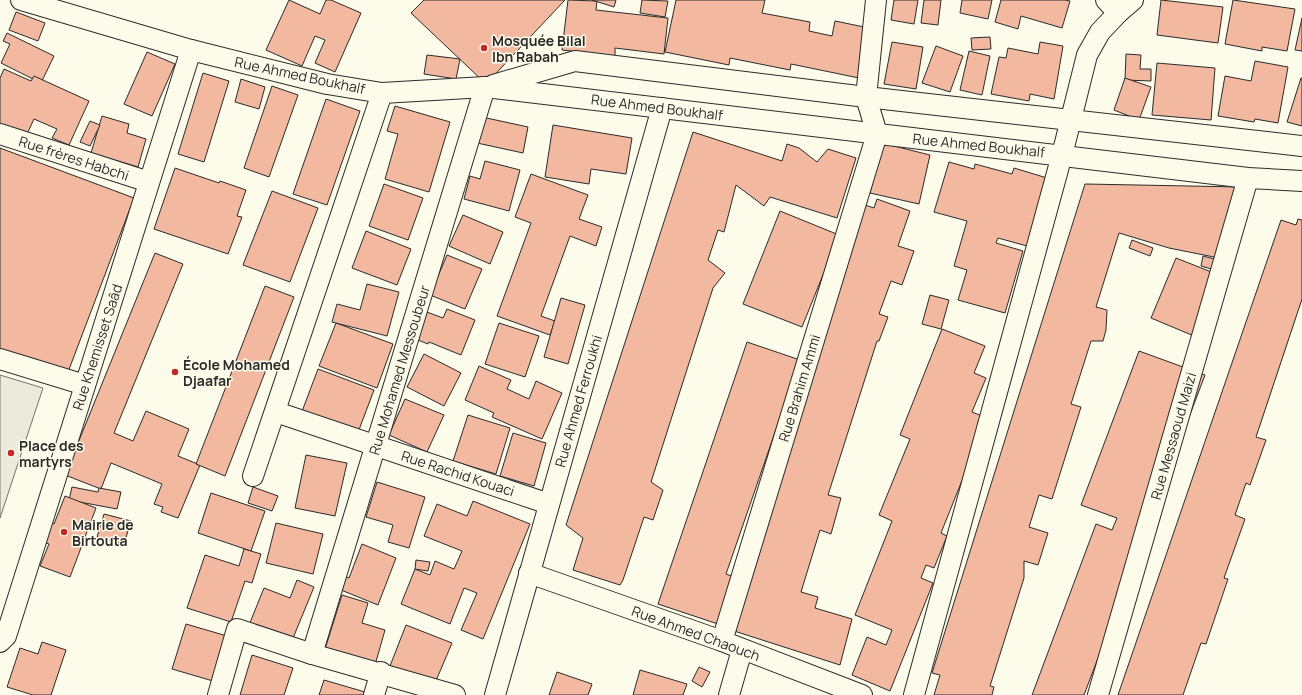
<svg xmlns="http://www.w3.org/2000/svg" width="1302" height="695" viewBox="0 0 1302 695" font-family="Manrope,sans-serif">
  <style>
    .parking { fill: #eceadb; stroke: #74746e }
    .building { fill: #f2b8a0; stroke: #2b2b2b }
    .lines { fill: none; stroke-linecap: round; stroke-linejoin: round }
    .street-casing { stroke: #2b2b2b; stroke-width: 22 }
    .street { stroke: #fdfbea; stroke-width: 20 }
    .poi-dot { fill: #c62828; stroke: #fdfbea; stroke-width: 1.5 }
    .labels { text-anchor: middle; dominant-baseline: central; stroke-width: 3; stroke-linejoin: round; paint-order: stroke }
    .poi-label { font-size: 14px; font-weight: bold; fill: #2b2b2b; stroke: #fdfbea; text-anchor: start }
    .street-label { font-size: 14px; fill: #2b2b2b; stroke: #fdfbea }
  </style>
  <rect width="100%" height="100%" fill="#fdfbea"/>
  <path class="parking" d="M0,375L43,388L0,518Z"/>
  <g class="building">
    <path d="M289,0L320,14L326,0H331L361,13L335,72L315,63L325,40L315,36L302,66L266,50Z"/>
    <path d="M424,0H565L486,84L411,13Z"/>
    <path d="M568,0L597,1L596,10L668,18L664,54L615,48V56L562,50Z"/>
    <path d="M592,0H616L614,7Z"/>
    <path d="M642,0L668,1L665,17L640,13Z"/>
    <path d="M676,0H765L762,13L810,22L809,31L832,36L835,21L869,28L859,78L791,64L790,70L730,58L729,65L665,52Z"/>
    <path d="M894,0H918L914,24L891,20Z"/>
    <path d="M924,0H941L938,25L921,23Z"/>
    <path d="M962,0H992L988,19L960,13Z"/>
    <path d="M1001,0H1065L1070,1L1062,28L1021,16L1018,29L995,22Z"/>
    <path d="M1161,0L1223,7L1218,43L1157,35Z"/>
    <path d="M1233,0L1295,9L1287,51L1262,47V51L1225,44Z"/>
    <path d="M16,12L45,23L38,41L9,30Z"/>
    <path d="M1302,18V51L1295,50Z"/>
    <path d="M7,33L54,56L41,83L1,63L10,44L3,41Z"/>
    <path d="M990,37L991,49L972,50L971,38Z"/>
    <path d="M892,42L923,47L916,89L884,84Z"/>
    <path d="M1040,42L1063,46L1054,99L1030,94L1029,101L991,94L999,57L1006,58L1008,48L1038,54Z"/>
    <path d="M936,46L963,56L950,92L922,83Z"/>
    <path d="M969,51L990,56L982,95L960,90Z"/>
    <path d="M147,52L175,64L152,116L124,104Z"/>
    <path d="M1126,54L1141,55L1140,69H1151V81L1125,80Z"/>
    <path d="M427,55L460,59L456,79L424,74Z"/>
    <path d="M1255,61L1288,67L1278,123L1255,119L1254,122L1218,116L1225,76L1251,81Z"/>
    <path d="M1157,63L1215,68L1211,120L1152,115Z"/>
    <path d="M4,69L31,81L34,76L89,101L69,145L52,138L57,129L34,119L26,136L0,124V78Z"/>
    <path d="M203,73L229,81L204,162L178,154Z"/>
    <path d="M1125,78L1151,87L1139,120L1114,110Z"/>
    <path d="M1301,78H1302V126L1287,122Z"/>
    <path d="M241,79L265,87L259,109L235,102Z"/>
    <path d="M272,86L298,95L269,177L244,168Z"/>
    <path d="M326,99L360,111L327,205L293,194Z"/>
    <path d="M395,106L450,122L429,192L385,179L398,134L387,131Z"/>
    <path d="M102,116L129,124L127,133L146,139L138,167L91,153Z"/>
    <path d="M482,117L528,127L523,153L477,143Z"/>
    <path d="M90,121L100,125L90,146L80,142Z"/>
    <path d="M553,125L632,138L626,174L591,169L589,184L545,177Z"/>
    <path d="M693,132L782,161L787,144L799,148L817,162L828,149L856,158L837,218L770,197L764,206L736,185L724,232L718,230L708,260L725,273L713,288L651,482L663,490L653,520L644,517L623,580L620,585L573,570L583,538L566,525Z"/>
    <path d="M882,143L930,155L919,204L870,193Z"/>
    <path d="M0,148L134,198L65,380L0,360Z"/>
    <path d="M485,161L520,170L509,211L464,199L470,176L480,179Z"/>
    <path d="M949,162L974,169L975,164L1012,174L1014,168L1047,178L1027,246L998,238L996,243L1023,251L1005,313L958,300L967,270L954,266L967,221L934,212Z"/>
    <path d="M175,168L219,183L220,181L246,190L237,216L242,217L228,254L154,229Z"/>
    <path d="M531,174L588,195L579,219L602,227L596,246L570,236L541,316L555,321L550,335L497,316L531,223L515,217Z"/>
    <path d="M384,184L423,198L408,240L369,226Z"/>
    <path d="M1085,184L1241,187L1219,258L1169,248L1119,233L1096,307L1107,310L1106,330L1103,341H1091L1071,404L1081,407L1052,499L1039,495L1029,527L1048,533L1038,565L1024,561V578L990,686L994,687L992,695H934L940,675L932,673Z"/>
    <path d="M272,191L318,208L290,282L243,265Z"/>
    <path d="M877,199L910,211L898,246L914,251L902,285L891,281L879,314L888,317L879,341H877L828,495L841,498L831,534L820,530L801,592L818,597L815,608L852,619L840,665L731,630L862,204L874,208Z"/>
    <path d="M780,211L839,235L802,327L743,304Z"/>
    <path d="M463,215L503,232L490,264L449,246Z"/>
    <path d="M1298,219L1302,220V299L1256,437L1266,440L1250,485L1246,483L1235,515L1245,519L1224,578L1228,579L1206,644L1201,643L1183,695H1118L1281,220L1296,225Z"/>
    <path d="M366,231L411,249L397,285L352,268Z"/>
    <path d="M1132,240L1153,248L1150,256L1129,248Z"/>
    <path d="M155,253L183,264L114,433L133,441L146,411L189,429L178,456L200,465L178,518L161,512L163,507L154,504L162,484L111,463L101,489L65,475Z"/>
    <path d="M447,255L482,269L465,309L430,295Z"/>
    <path d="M1203,256L1218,260L1215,270L1201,266Z"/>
    <path d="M1176,258L1219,275L1194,336L1151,318Z"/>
    <path d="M367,284L399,292L387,336L332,322L337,304L360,310Z"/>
    <path d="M265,286L294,297L225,476L196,464Z"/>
    <path d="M930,295L949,300L941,329L922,324Z"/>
    <path d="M561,298L585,305L568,364L544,357Z"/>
    <path d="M447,309L475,320L461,355L429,342L428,344L413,338L424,311L443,318Z"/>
    <path d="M336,323L393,344L377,388L319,366Z"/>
    <path d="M499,323L539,336L525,377L485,364Z"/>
    <path d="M942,329L985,346L974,373L986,378L972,412L987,418L941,533L947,536L934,568L926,565L921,578L933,583L890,691L852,675L867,637L886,645L892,630L855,615L892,521L879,515L910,439L900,435Z"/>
    <path d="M747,342L800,360L726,574L740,579L724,626L658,604Z"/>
    <path d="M1139,351L1205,375L1084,695H1032L1096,524L1112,530L1117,518L1081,505Z"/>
    <path d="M424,354L461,373L444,406L407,387Z"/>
    <path d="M479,366L511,380L507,389L529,399L536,381L562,393L542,439L492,417L494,413L465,400Z"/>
    <path d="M318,369L374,390L357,435L301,414Z"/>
    <path d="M405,399L444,415L427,452L389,435Z"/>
    <path d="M468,415L510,428L496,474L453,461Z"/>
    <path d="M513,433L546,443L534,486L500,476Z"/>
    <path d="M306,455L347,463L335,516L295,508Z"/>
    <path d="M377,482L425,497L409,548L388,542L393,525L366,517Z"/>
    <path d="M72,487L98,492L99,488L121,492L117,509L69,500Z"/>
    <path d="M253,487L278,496L272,511L248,503Z"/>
    <path d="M211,493L265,511L251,551L198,533Z"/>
    <path d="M65,496L96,508L70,577L40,566L49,544L38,540L46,520L54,524Z"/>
    <path d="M473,501L530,524L483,639L461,630L477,593L464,588L450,624L401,604L415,569L430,575L435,561L454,569L462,551L424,536L437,504L467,516Z"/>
    <path d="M104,514L131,521L124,544L97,537Z"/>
    <path d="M276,523L323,534L313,574L266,563Z"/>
    <path d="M362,544L396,558L378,605L336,588L342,575L349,578Z"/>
    <path d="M244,549L261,554L252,583L245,581L231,622L187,608L205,555L239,566Z"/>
    <path d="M416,560L430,562L428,571L415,569Z"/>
    <path d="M297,580L314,587L291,643L249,625L264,588L290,598Z"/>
    <path d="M342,595L368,603L362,623L385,630L375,665L325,649Z"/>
    <path d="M186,624L227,636L213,681L172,669Z"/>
    <path d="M406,625L452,643L435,683L390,666Z"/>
    <path d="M42,642L66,650L51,695H33L7,687L20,648L38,654Z"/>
    <path d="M252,655L293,668L284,695H240Z"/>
    <path d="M699,667L710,672L702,687L692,681Z"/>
    <path d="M640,670L687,684L683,695H633Z"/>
    <path d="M557,672L592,684L588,695H549Z"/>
    <path d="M324,680L365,692L364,695H319Z"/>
  </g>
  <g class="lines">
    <defs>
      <g id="street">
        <path d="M21,0L191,50L327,84L382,93L485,87L1248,178L1302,181"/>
        <path d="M1106,0L1118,13"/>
        <path d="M493,85L575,61L866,97L1302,146"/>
        <path d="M0,134L149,182"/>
        <path d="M0,359L85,385"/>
        <path d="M276,412L549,504"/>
        <path d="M253,476L382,93"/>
        <path d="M529,573L722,641L862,695"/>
        <path d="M722,641L877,134L866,97L876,0"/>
        <path d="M0,642L6,636L191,50"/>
        <path d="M312,654L485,87"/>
        <path d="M218,695L237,629L312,654L455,695"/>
        <path d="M374,695L381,672"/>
        <path d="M495,695L662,108"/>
        <path d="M729,695L742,650"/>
        <path d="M914,695L1062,155L1087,55L1100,32L1118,13L1133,0"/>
        <path d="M1098,695L1248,178"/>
      </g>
    </defs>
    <use href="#street" class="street-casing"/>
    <use href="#street" class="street"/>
  </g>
  <g class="poi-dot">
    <circle cx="484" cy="48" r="4"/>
    <circle cx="175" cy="372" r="4"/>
    <circle cx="11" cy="453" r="4"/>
    <circle cx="64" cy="532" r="4"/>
  </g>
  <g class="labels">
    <g class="poi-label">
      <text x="492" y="40">Mosquée Bilal<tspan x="492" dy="16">Ibn Rabah</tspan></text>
      <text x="183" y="364">École Mohamed<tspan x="183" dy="16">Djaafar</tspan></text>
      <text x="19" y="445">Place des<tspan x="19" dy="16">martyrs</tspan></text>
      <text x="72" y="524">Mairie de<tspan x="72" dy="16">Birtouta</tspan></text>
    </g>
    <g class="street-label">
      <text transform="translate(300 75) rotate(12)">Rue Ahmed Boukhalf</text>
      <text transform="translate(657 107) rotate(7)">Rue Ahmed Boukhalf</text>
      <text transform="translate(979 145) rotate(6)">Rue Ahmed Boukhalf</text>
      <text transform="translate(74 158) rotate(18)">Rue frères Habchi</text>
      <text transform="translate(97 347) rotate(-72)">Rue Khemisset Saâd</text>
      <text transform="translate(399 370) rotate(-73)">Rue Mohamed Messoubeur</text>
      <text transform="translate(799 388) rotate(-73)">Rue Brahim Ammi</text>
      <text transform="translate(578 401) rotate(-74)">Rue Ahmed Ferroukhi</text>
      <text transform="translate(1173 436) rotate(-74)">Rue Messaoud Maizi</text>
      <text transform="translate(458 473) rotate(18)">Rue Rachid Kouaci</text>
      <text transform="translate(696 633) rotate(20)">Rue Ahmed Chaouch</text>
    </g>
  </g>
</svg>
